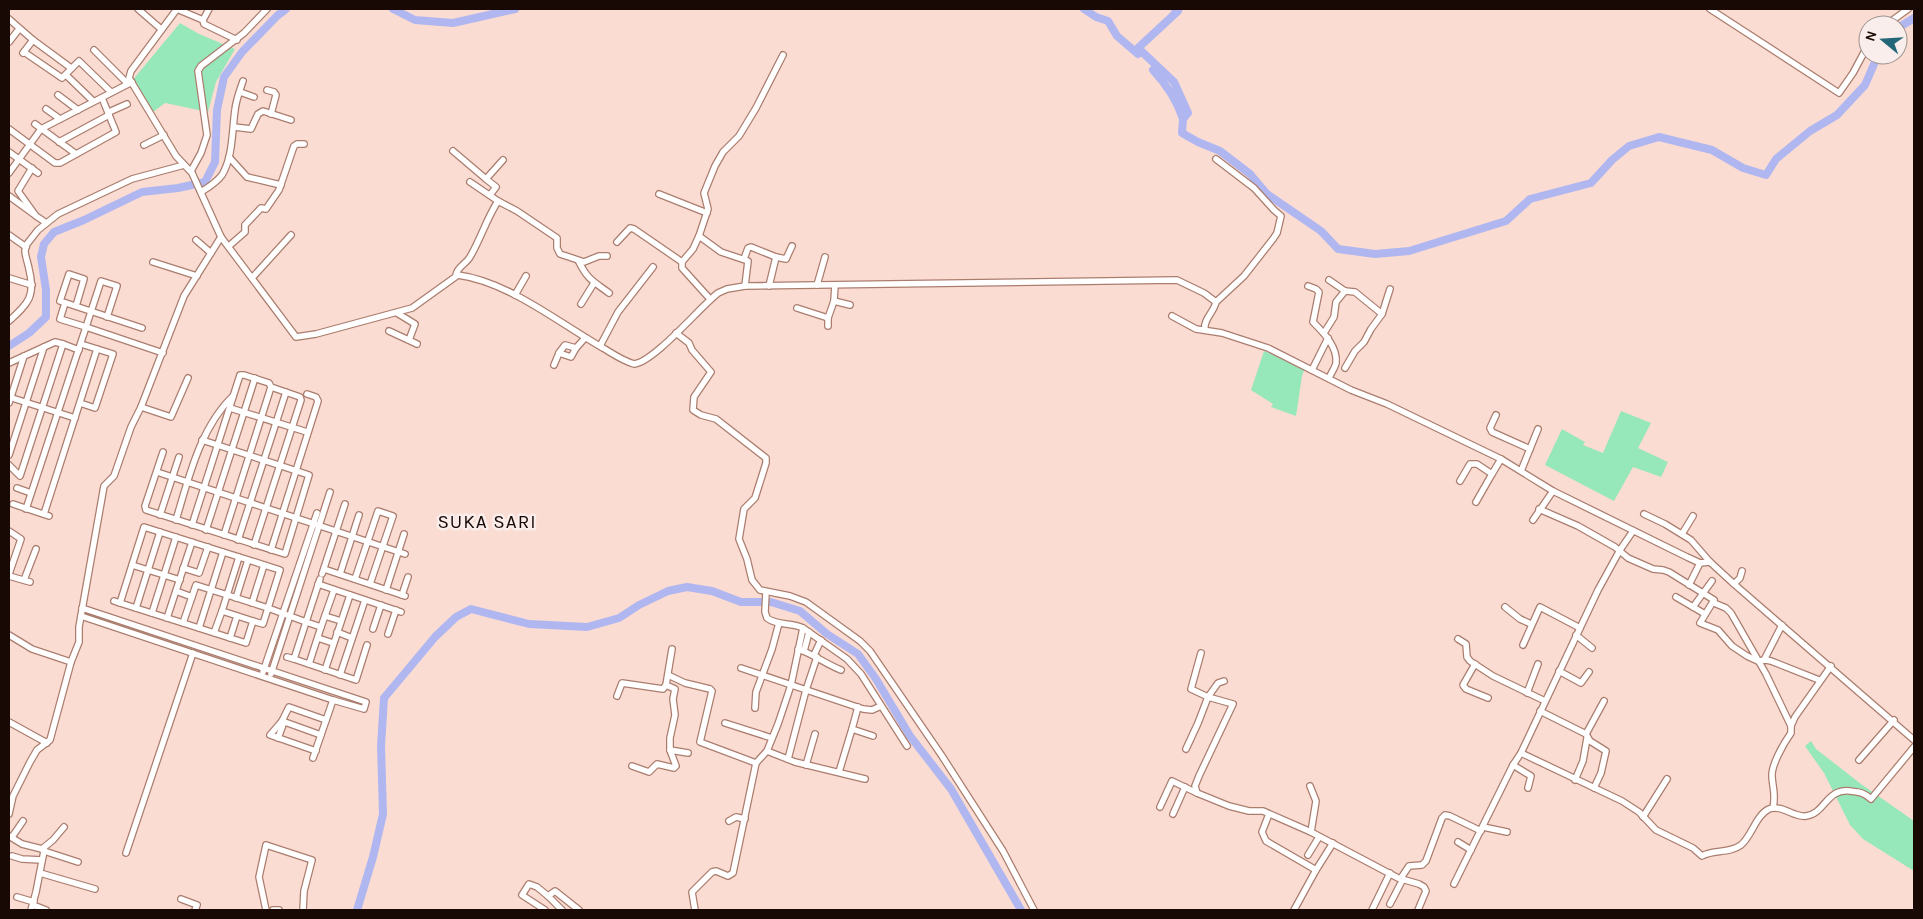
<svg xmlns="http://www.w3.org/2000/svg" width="1923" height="919" viewBox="0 0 1923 919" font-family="Karla,sans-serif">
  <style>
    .green { fill: #96e8ba }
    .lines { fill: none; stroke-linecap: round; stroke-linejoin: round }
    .river { stroke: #b0b7f0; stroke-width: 8 }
    .minor-casing { stroke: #ab7d6e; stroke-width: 8 }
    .minor { stroke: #fff; stroke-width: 5.5 }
    .labels { text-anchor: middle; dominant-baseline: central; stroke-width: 5; stroke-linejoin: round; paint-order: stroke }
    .quarter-label { font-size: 19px; letter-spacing: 1px; fill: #190904; stroke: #f9eeeb }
  </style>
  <rect width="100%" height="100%" fill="#fbdcd2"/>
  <g class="green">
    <path d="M180,23L199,34L235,49L216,82L208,112L165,103L153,112L131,82Z"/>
    <path d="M1264,351L1305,368L1302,376L1296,416L1271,407L1273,404L1251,390Z"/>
    <path d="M1621,411L1651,423L1638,448L1668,462L1661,477L1633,467L1614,501L1545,465L1562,429L1585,442L1583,445L1603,453Z"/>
    <path d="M1811,741L1816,749L1861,784L1914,821V871L1863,839L1850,825L1824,773L1805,746Z"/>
  </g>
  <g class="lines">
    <g class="river">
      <path d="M393,9L415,20L453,23L515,9"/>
      <path d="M1084,9L1096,17L1108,21L1117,36L1138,54"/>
      <path d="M1175,9L1178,11L1138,48L1174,82L1188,113L1183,119L1182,133L1198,142L1220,151L1250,174L1267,194L1321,231L1338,249L1375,254L1409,251L1506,221L1530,199L1591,183L1612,160L1629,146L1659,137L1712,150L1743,168L1766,175L1776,159L1810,131L1837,115L1865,85L1878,55"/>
      <path d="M1898,28L1914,18"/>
      <path d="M1153,70C1167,85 1177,100 1183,119"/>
      <path d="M9,346L29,333L46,317V290L41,257L44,244L54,232L84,220L142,192L178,188L205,182L215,162L217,110L224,77L242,52L277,16L286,9"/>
      <path d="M357,910L373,857L383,814L381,746L384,698L435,637L456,617L471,609L529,624L587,627L619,618L639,605L668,591L687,587L712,591L741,602H771L800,611L827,634L858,654L876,679L910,736L951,789L1021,910"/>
    </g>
    <defs>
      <g id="minor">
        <path d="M138,9L161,29"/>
        <path d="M177,9L131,71L129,78L176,156L192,173L221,237L296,337L316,334L412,308L458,275C509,282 559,323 603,348C613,354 623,361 634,364C654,362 699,308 718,293L727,289L745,286L1177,280L1204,293L1216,302"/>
        <path d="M177,9L203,20L204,24L237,40"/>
        <path d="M1710,9L1839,93L1853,73L1868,45"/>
        <path d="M9,19L33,40L71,68"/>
        <path d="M203,20L209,9"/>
        <path d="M1886,25L1908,9"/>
        <path d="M9,42L19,29"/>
        <path d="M94,50L128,84"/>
        <path d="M24,52L62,78L79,61L111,92"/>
        <path d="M23,53L33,40"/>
        <path d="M66,75L93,101"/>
        <path d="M267,90L274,92L276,95L271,114"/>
        <path d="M240,92L254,97"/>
        <path d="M58,95L78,110"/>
        <path d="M46,109L60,119"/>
        <path d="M109,112L127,104"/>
        <path d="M35,124L76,154"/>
        <path d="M234,127L251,129L258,114L263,111L291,120"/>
        <path d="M9,129L55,163H60L116,132L102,98"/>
        <path d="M59,142L109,115"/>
        <path d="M144,145L164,135"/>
        <path d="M453,151L486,179"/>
        <path d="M9,152L38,173"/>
        <path d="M229,157L247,177L281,185"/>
        <path d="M32,168L18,191L36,216L45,222"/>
        <path d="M191,171L201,153L207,135L198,71L201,66L244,33L267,9"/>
        <path d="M9,173L41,129L132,82"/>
        <path d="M470,182L498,201"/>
        <path d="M201,192C209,187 216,183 222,175C233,157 232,131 235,110C236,100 240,90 243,81"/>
        <path d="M659,194L707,213"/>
        <path d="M490,195L496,187L486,179L503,160"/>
        <path d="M9,196L35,215"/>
        <path d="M9,235L26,247"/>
        <path d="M699,236L721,252L748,261L745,286"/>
        <path d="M196,240L211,253"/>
        <path d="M617,242L630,228L634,229L682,262V268L710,299"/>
        <path d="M229,246L245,232V225L261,208L266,209L279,190L294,146L297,144H304"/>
        <path d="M776,257L786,259L792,246"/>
        <path d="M744,259L748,248L751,247L776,257L769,286"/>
        <path d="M153,262L197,276"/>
        <path d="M579,262C588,280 593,281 609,293"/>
        <path d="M682,262L693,249L699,236L708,209L704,193L715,166L723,152L739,136L756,108L783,55"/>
        <path d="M456,275C457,267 466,264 470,257C481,238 486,220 498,201L517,211L557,238V248L560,254L584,262L599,256H607"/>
        <path d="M9,278L32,285"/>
        <path d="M252,278L291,235"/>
        <path d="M817,285L825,257"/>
        <path d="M835,285L834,301L850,305"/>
        <path d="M1308,286L1316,289L1319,292L1313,322C1323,332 1338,347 1336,363C1335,368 1331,373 1329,378"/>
        <path d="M1345,291L1355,292L1382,314"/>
        <path d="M515,295L526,276"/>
        <path d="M65,303L60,319L86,327L101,281L117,286L107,317"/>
        <path d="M581,304L594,283"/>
        <path d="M76,306L84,279L69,274L60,301L142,328"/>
        <path d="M797,308L828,318"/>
        <path d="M397,313L415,324L409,340"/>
        <path d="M1172,316L1196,329L1222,333L1268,348L1351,390L1387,404L1501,459L1553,491L1687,557L1700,563L1710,562"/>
        <path d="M9,321C28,304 36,296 29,269C28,263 25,256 25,250L27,244L38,230L58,214L132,179L184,165"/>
        <path d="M828,326V318L834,301"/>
        <path d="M1205,329C1203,320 1214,312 1216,302L1244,276L1273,239L1277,233L1281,216L1274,210L1254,188L1216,159"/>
        <path d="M389,331L417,344"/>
        <path d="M676,333L689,343L692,350L711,372L694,397L693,410L701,415L716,419L766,458V463L755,498L744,509L739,539L747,559L752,580L760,590L790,596L806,602L860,641L870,651L942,756L1003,851L1034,910"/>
        <path d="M1324,333L1334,317L1336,302L1345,291L1329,280"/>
        <path d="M600,346L618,312L653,267"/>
        <path d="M559,353L565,345L576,348"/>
        <path d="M9,363L55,342L63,344"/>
        <path d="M554,365L559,353L571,357L576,348L585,338"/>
        <path d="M1345,368L1355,351L1364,342L1371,329L1382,314L1390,289"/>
        <path d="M1312,370L1328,338"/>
        <path d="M9,397L75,418"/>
        <path d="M9,403L24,356"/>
        <path d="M80,403L95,408L113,354L81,344"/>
        <path d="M141,407L171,417L188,378"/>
        <path d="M230,408L307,432"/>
        <path d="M1496,415L1490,428L1492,432L1530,449"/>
        <path d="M163,452L145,506L146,510L285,554L309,475L202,440"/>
        <path d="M9,455L44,347"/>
        <path d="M9,465L20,476L63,344L79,350"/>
        <path d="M1521,471L1538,429"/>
        <path d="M157,472L405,554"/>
        <path d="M1460,481L1470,464H1477L1492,474L1501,459"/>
        <path d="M17,488L31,493"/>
        <path d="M1476,502L1492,474"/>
        <path d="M13,504L49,516"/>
        <path d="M26,509L86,327L163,353"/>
        <path d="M1539,509L1578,526L1615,547L1628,558L1653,569L1663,570L1669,572L1714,600L1700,623L1718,630L1732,646L1747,656L1758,661L1766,660L1771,661L1819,680"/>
        <path d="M44,514L97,349"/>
        <path d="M1644,514L1665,524L1691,540L1710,562L1734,584L1914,740"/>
        <path d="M160,515L179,457"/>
        <path d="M176,520C189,477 200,428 233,396"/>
        <path d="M1533,520L1553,491"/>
        <path d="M192,525L240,375H244L269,383L271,387L300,397L301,400L254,545"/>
        <path d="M206,530L255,378"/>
        <path d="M9,531L21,539L9,574"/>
        <path d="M1682,534L1693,516"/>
        <path d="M224,535L271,387"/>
        <path d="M238,540L286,392"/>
        <path d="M271,550L318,401L316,397L307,394"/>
        <path d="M223,552L239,557"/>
        <path d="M132,565L180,580"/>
        <path d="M183,568L199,573L208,547"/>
        <path d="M324,569L405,596"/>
        <path d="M322,574L345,504"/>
        <path d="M340,574L359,515"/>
        <path d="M9,576L30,582"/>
        <path d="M355,579L378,511L393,516L370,584"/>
        <path d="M24,580L36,549"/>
        <path d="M318,584L401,612"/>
        <path d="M1734,584L1740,578L1742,571"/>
        <path d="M1689,585L1700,563"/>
        <path d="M386,590L404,534"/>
        <path d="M176,591L192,597"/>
        <path d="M402,595L408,577"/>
        <path d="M1676,597L1705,614"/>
        <path d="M236,598L248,560"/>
        <path d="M114,601L120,603L246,643L253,621L222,611L214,633"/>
        <path d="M120,603L144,527L223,552L199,628"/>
        <path d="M252,603L264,565"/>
        <path d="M1714,603L1726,608L1731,613L1766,674L1791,726"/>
        <path d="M1505,607L1520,619L1531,624"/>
        <path d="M1693,607L1712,581"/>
        <path d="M136,608L160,532"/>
        <path d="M152,613L176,537"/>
        <path d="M81,616L333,700L364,709L366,702L82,608"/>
        <path d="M325,616L341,621"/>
        <path d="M167,618L192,542"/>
        <path d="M253,621L263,624L268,608L306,622L320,579"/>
        <path d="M183,623L196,585L268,608L280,570L239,557L222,611"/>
        <path d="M803,628L847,659L861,674L907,746"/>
        <path d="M373,629L381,605"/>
        <path d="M337,632L352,638"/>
        <path d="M388,634L396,610"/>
        <path d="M9,635L32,649L71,662"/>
        <path d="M1576,635L1592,648"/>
        <path d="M230,638L237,616"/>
        <path d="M318,638L333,643"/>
        <path d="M1458,639L1466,644L1467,657L1470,661L1493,676L1545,701"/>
        <path d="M1523,645L1540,607L1580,628"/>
        <path d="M798,649C813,654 826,664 841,670"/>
        <path d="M804,651L809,632"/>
        <path d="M1201,653L1191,689L1208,697L1218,683L1224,681"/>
        <path d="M814,655L821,640"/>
        <path d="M287,657L294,659L306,622L321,627L334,590"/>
        <path d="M294,659L356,680L367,645"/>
        <path d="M1764,660L1782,625"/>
        <path d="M309,664L321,627"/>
        <path d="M1475,664L1463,685L1466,689L1488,698"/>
        <path d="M741,668L863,709L872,710L881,706"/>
        <path d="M325,670L350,595"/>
        <path d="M1559,671L1581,683L1589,672"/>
        <path d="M263,672L317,513"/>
        <path d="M271,674L330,492"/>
        <path d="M340,675L365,600"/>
        <path d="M668,675L685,683L710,689L712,691L700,742L756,763"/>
        <path d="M1527,693L1538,664"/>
        <path d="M617,696L622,683L663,689L666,685"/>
        <path d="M755,708L756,692L772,649L779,623"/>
        <path d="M1540,711L1586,734L1604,701"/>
        <path d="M282,721L289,707L326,720"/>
        <path d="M9,722L47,743"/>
        <path d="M725,723L772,738"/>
        <path d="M852,729L858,707"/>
        <path d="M1586,734L1590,741L1606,751L1601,773L1594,788"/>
        <path d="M278,738L284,722"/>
        <path d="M1186,749L1198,723L1208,697L1233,704L1199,776L1195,786L1197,793L1229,806L1249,811H1263L1311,832L1398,878L1419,884L1424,887L1426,891L1418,910"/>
        <path d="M670,750L688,753"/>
        <path d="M316,751L270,735L282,721L321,735"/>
        <path d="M767,751L795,762L865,779"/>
        <path d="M1521,753L1622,801L1639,812L1656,830L1693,848L1702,856C1713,849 1729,854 1741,845C1752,836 1756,815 1769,809C1782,804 1794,818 1806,816C1825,814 1826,788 1850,791C1859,792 1863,792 1871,799L1914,747"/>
        <path d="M313,758L333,700"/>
        <path d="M788,759L806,690L817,657"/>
        <path d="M1859,760L1894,720"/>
        <path d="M806,765L815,734"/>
        <path d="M1513,765L1531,776L1528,788"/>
        <path d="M632,766L649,772L657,764L674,768L676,766L670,750V738L675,715L673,699L675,689L666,685L672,649"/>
        <path d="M839,772L852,729L873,736"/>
        <path d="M1575,780L1583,761L1587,738"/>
        <path d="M1310,786L1316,801L1311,832"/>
        <path d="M1160,807L1172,781L1197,793"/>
        <path d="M1773,808C1776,795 1773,790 1772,777C1771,765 1784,743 1791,733V726L1795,717L1831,666"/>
        <path d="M9,814L13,796L30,762L37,750L50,740L71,662L79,642V627L104,486L114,476L131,427L141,407L184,296L221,237"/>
        <path d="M1173,814L1185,787"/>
        <path d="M1269,814L1262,832L1266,841L1316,870"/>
        <path d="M1643,817L1667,779"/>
        <path d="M729,821L736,817L745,819"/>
        <path d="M1483,827L1507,832"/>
        <path d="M9,836L22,844L42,849L44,851L36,892L31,910"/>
        <path d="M12,837L23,821"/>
        <path d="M1458,842L1471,850"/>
        <path d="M42,849L53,840L64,827"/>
        <path d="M44,851L78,862"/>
        <path d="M126,853L193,653"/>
        <path d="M1308,855L1319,837"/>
        <path d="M12,856L22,859L42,860"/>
        <path d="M40,873L95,889"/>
        <path d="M1401,878L1409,866L1422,865L1426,861L1442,818L1445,815L1450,816L1481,831"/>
        <path d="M1454,884L1513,765L1521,753L1598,590L1620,550L1633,531"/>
        <path d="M548,896L562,910"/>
        <path d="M17,897L34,902"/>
        <path d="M181,899L197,905L195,910"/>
        <path d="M1390,904L1403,879"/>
        <path d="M33,905L46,910"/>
        <path d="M266,910L259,877L266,845L312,860L304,891L303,910"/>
        <path d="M273,910H279"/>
        <path d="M545,910L522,895L529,884L537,887L548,896L555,891L579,910"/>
        <path d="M695,910L692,892L712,872L716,871L728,876L733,873L756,763L767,751L778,724L791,685L803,628C791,622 777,626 767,618L765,612L766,592"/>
        <path d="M1294,910L1316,870L1333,843"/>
        <path d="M1372,910L1390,873"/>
      </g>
    </defs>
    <use href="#minor" class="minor-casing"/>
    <use href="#minor" class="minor"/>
  </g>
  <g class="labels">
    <g class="quarter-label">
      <text x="487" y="522">SUKA SARI</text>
    </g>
  </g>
  <rect width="1923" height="919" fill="none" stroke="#190904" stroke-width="20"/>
  <g transform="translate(1883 40) rotate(288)"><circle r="24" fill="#f9eeeb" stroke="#9f928f"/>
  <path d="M0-4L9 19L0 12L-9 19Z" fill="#236779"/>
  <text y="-8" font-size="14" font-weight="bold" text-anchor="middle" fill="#190904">N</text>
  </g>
</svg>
